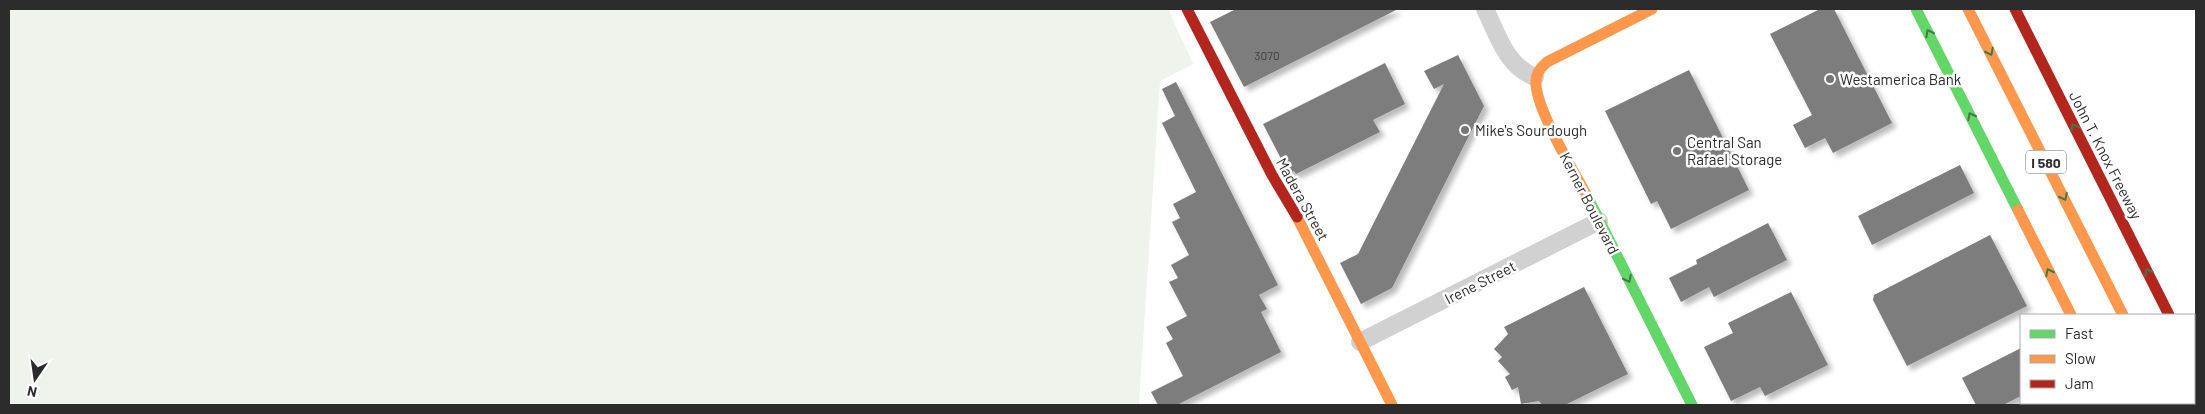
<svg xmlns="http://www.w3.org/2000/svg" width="2205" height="414" viewBox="0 0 2205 414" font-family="Barlow,sans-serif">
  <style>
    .green { fill: #eef3eb }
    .building { fill: #7d7d7d; filter: url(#shadow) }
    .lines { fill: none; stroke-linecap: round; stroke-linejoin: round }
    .street { stroke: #d1d1d1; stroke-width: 18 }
    .fast { stroke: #63d668; stroke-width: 11 }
    .slow { stroke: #ff974d; stroke-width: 11 }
    .jam { stroke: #b3261e; stroke-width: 11 }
    .oneway { stroke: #457847 }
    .poi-dot { fill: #767676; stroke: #fff; stroke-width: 2 }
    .labels { text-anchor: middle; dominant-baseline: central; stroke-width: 5; stroke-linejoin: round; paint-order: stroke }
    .number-label { font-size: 12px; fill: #404040 }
    .shield { fill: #fff; stroke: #6b6b6b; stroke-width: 1 }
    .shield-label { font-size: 14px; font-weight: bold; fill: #2c2c2c }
    .poi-label { font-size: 15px; fill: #2c2c2c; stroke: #fff; text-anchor: start }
    .street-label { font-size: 15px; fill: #2c2c2c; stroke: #fff }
  </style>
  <defs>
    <filter id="shadow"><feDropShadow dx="4.5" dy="4.5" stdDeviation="2.5" flood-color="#0004"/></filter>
  </defs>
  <rect width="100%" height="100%" fill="#fff"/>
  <path class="green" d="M9,9H1168L1193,64L1160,81L1139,404L1156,403L1157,405H9Z"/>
  <g class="building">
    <path d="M1236,9H1398L1244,87L1210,22Z"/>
    <path d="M1820,9H1834L1892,123L1833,153L1825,138L1805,148L1793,125L1812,115L1770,34Z"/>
    <path d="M1458,55L1484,106L1392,288L1361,304L1340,263L1358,254L1444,84L1434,89L1424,71Z"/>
    <path d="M1385,63L1405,104L1373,120L1380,132L1296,174L1294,171L1289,174L1263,124Z"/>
    <path d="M1689,70L1749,190L1671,229L1657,201L1651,204L1605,111Z"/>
    <path d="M1176,82L1278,285L1259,295L1267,309L1261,312L1281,352L1177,405H1158L1151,392L1183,376L1166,343L1173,339L1166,327L1187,316L1169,282L1178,278L1171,265L1189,255L1172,222L1180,218L1173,204L1196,192L1162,123L1175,116L1162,89Z"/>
    <path d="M1960,165L1974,193L1872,245L1858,216Z"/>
    <path d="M1768,223L1787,260L1714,297L1709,287L1681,302L1669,278L1697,264L1696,260Z"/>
    <path d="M1990,235L2027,306L1907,366L1873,300L1874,295Z"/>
    <path d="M1584,287L1628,374L1565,405H1542L1539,401L1521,404L1518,387L1512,390L1505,377L1510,374L1498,361L1502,357L1494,349L1508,334L1504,327Z"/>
    <path d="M1791,292L1828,365L1765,396L1760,387L1731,401L1704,347L1733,333L1728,323Z"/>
    <path d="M2021,348V396L2003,405H1976L1962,378Z"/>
  </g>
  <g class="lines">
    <g class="street">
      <path d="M1485,9C1498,35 1506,66 1535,77"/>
      <path d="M1360,342L1599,221"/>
    </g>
    <g class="fast">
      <path d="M1916,9L2018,210"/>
      <path d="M1587,196L1692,405"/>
      <path d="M2194,363L2196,368"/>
      <path d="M2115,403L2117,405"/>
      <path d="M2167,403L2168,405"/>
    </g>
    <g class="slow">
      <path d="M1968,9L2123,315"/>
      <path d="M1587,196C1574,172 1534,106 1536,81C1536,73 1541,67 1547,62L1652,9"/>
      <path d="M2018,210L2071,315"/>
      <path d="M1297,217L1392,405"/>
    </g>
    <g class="jam">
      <path d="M1187,9L1272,175L1297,217"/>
      <path d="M2015,9L2169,315"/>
    </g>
  </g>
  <defs><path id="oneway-chevron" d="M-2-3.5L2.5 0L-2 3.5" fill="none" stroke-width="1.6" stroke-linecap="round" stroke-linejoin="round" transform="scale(1.25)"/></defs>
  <g class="oneway">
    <use href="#oneway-chevron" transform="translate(1929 33) rotate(-117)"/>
    <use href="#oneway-chevron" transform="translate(1990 52) rotate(63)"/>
    <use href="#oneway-chevron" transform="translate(1971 116) rotate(-117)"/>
    <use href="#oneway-chevron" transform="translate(2074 127) rotate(-117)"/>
    <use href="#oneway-chevron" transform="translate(2064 197) rotate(63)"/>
    <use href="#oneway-chevron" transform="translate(2049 272) rotate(-117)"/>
    <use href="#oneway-chevron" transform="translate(2148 272) rotate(-117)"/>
    <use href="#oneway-chevron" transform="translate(1628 279) rotate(63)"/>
  </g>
  <g class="poi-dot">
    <circle cx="1830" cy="79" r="5"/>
    <circle cx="1465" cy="130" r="5"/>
    <circle cx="1677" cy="151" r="5"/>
  </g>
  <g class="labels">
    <g class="number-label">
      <text x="1267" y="55">3070</text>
    </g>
    <rect class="shield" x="2026" y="150.5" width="40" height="23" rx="4"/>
    <g class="shield-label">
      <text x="2046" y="162">I 580</text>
    </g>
    <g class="poi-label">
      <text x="1840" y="79">Westamerica Bank</text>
      <text x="1475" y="130">Mike's Sourdough</text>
      <text x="1687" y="142">Central San<tspan x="1687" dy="17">Rafael Storage</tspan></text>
    </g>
    <g class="street-label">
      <text transform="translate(2106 155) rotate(63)">John T. Knox Freeway</text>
      <text transform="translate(1303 199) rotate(61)">Madera Street</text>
      <text transform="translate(1590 203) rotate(63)">Kerner Boulevard</text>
      <text transform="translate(1480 282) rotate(-27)">Irene Street</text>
    </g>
  </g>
  <rect width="2205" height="414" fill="none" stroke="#2c2c2c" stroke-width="20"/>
  <rect x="2020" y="314" width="175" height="90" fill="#ffffff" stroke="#ababab"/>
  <rect x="2030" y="330" width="25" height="8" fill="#63d668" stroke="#ababab"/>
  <text x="2065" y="339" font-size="15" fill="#2c2c2c">Fast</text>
  <rect x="2030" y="355" width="25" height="8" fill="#ff974d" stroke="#ababab"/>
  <text x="2065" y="364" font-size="15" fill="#2c2c2c">Slow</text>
  <rect x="2030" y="380" width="25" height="8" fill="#b3261e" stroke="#ababab"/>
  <text x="2065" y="389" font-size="15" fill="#2c2c2c">Jam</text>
  <g transform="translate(35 379) rotate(193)" stroke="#ffffff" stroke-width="4" paint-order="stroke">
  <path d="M0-4L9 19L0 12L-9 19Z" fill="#2c2c2c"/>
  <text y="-8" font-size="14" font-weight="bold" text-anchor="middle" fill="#2c2c2c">N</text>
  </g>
</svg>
